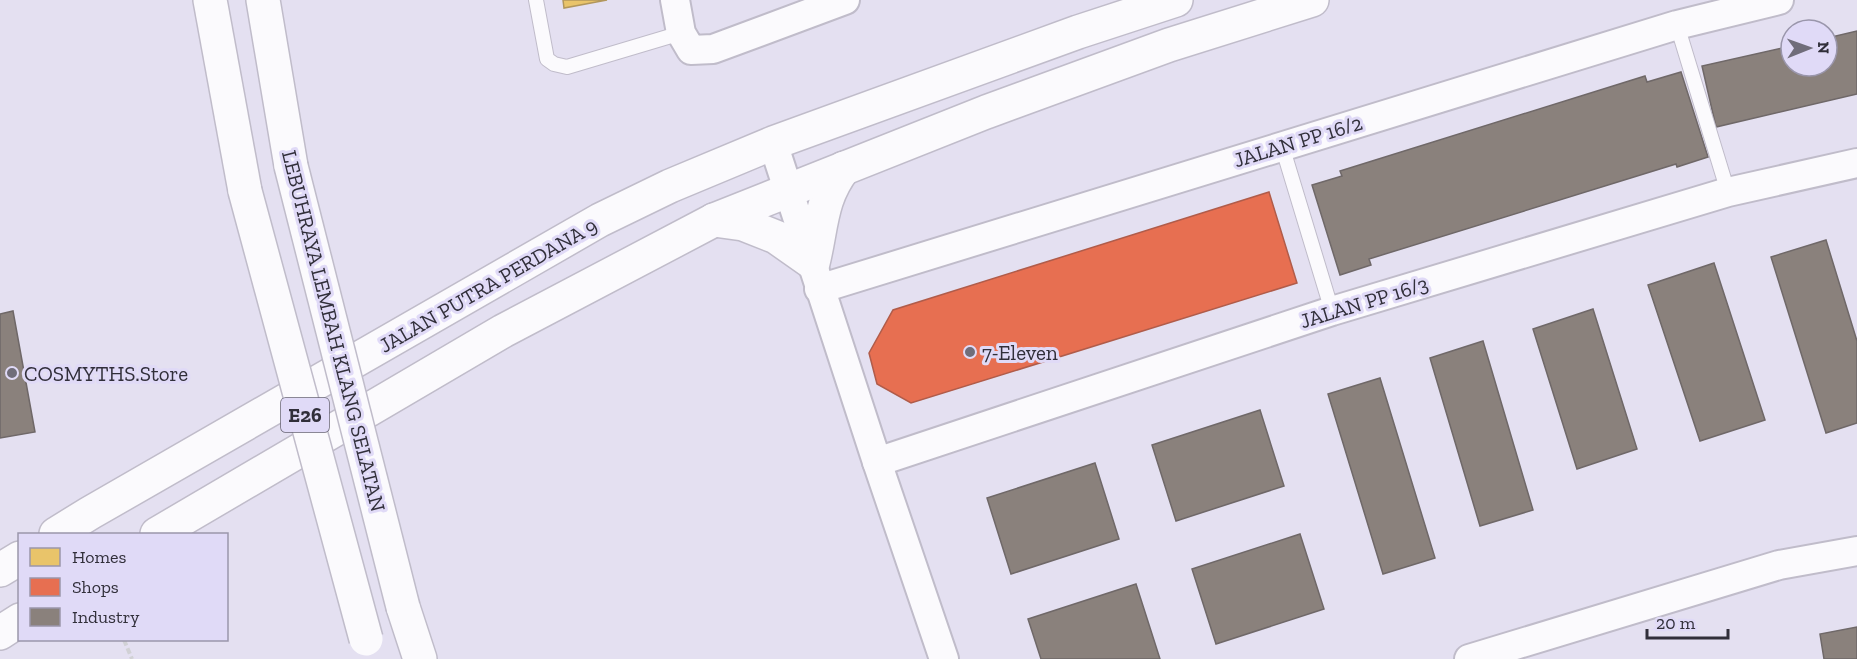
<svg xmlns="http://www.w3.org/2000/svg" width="1857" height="659" viewBox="0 0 1857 659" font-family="'Zilla Slab',serif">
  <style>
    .homes { fill: #e9c46a; stroke: #b2975c; stroke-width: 1.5 }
    .shops { fill: #e76f51; stroke: #b05c4a; stroke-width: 1.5 }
    .industry { fill: #8a817c; stroke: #6f6868; stroke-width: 1.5 }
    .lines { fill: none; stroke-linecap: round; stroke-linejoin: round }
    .service-casing { stroke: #c0bcca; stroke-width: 16 }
    .minor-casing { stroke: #c0bcca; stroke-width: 32 }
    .tertiary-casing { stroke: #c0bcca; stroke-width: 36 }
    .motorway-casing { stroke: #c0bcca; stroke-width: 36 }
    .path { stroke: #d1d1d5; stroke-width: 4; stroke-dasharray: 6 3; stroke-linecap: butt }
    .service { stroke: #fbfafd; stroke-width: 14 }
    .minor { stroke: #fbfafd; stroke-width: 28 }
    .tertiary { stroke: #fbfafd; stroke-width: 33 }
    .motorway { stroke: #fbfafd; stroke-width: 33 }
    .motorway-bridge-casing { stroke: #c0bcca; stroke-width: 36; stroke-linecap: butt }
    .motorway-bridge { stroke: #fbfafd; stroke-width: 33 }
    .poi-dot { fill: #706d7a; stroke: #e0daf7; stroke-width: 2 }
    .labels { text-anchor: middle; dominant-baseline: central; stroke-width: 6; stroke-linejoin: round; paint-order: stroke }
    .shield { fill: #e0daf7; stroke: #666273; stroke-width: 1.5 }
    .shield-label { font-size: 20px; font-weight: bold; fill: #312f3a }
    .street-label { font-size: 21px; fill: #312f3a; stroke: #e0daf7 }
    .poi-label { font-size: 21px; fill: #312f3a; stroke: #e0daf7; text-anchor: start }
  </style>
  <rect width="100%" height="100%" fill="#e4e0f1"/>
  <path class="homes" d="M563,0H607L564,8Z"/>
  <path class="shops" d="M1269,192L1297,283L911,403L877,384L869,353L893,310Z"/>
  <g class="industry">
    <path d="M1857,31V94L1716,127L1702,66L1791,46V66H1827V38Z"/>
    <path d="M1681,72L1708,157L1677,167L1676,164L1369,259L1371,265L1340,275L1312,185L1342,176L1340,171L1645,76L1647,82Z"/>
    <path d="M1826,240L1857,341V423L1826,433L1771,257Z"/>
    <path d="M1714,263L1765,420L1700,441L1648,285Z"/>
    <path d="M1593,309L1637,449L1577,469L1533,329Z"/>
    <path d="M13,311L35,432L0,438V314Z"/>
    <path d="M1483,341L1533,510L1480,526L1430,358Z"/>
    <path d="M1380,378L1435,558L1383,574L1328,394Z"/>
    <path d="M1260,410L1284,486L1176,521L1152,445Z"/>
    <path d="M1095,463L1119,539L1011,574L987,498Z"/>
    <path d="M1300,534L1324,609L1216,644L1192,569Z"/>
    <path d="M1136,584L1160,659H1041L1028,619Z"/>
    <path d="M1857,627V659H1824L1820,634Z"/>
  </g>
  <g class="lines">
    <defs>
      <g id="service">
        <path d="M536,0L547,59L554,64L567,67L681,33"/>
        <path d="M1677,25L1728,192"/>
        <path d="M1282,146L1332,311"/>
      </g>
      <g id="minor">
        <path d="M675,0L681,33L691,50L713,49L845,0"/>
        <path d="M773,143L877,462L944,659"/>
        <path d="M819,289L1677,25L1779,0"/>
        <path d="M877,462L1332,311L1728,192L1857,163"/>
        <path d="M1469,659L1779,565L1857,551"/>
      </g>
      <g id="tertiary">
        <path d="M714,220L743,224L776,237L813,263C822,227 820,199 844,168"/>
        <path d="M56,534L90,513L600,220L670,186L773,143L1078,32L1176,0"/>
        <path d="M157,534L503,331L714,220L986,112L1169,45L1312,0"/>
        <path d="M0,570L20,558"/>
        <path d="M0,633L20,620"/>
      </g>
      <g id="motorway">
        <path d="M210,0L245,191"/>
        <path d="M263,0L291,166"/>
        <path d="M403,607L420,659"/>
      </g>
    </defs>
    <use href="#service" class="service-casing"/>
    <use href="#minor" class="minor-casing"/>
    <use href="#tertiary" class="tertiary-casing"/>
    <use href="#motorway" class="motorway-casing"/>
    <path class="path" d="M124,640L132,659"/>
    <use href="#service" class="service"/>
    <use href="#minor" class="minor"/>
    <use href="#tertiary" class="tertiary"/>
    <use href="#motorway" class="motorway"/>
    <defs>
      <g id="motorway-bridge">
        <path d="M291,166L403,607"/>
        <path d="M245,191L366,639"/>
      </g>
    </defs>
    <use href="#motorway-bridge" class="motorway-bridge-casing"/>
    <use href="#motorway-bridge" class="motorway-bridge"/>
  </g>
  <g class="poi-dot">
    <circle cx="970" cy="352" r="6"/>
    <circle cx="12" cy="373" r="6"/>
  </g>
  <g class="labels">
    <rect class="shield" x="281" y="398" width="48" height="34" rx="4.5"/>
    <g class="shield-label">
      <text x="305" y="415">E26</text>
    </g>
    <g class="street-label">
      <text transform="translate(1298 141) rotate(-17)">JALAN PP 16/2</text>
      <text transform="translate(488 285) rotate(-30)">JALAN PUTRA PERDANA 9</text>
      <text transform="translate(1364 302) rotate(-17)">JALAN PP 16/3</text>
      <text transform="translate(334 331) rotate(76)">LEBUHRAYA LEMBAH KLANG SELATAN</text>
    </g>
    <g class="poi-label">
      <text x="982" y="352">7-Eleven</text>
      <text x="24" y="373">COSMYTHS.Store</text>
    </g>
  </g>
  <rect x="18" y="533" width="210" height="108" fill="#e0daf7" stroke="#9a96ab" stroke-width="1.5"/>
  <rect x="30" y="548" width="30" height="18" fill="#e9c46a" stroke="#9a96ab" stroke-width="1.5"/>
  <text x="72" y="563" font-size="18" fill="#312f3a">Homes</text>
  <rect x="30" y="578" width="30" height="18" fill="#e76f51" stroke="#9a96ab" stroke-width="1.5"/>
  <text x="72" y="593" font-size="18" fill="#312f3a">Shops</text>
  <rect x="30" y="608" width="30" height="18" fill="#8a817c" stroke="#9a96ab" stroke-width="1.5"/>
  <text x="72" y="623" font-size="18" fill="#312f3a">Industry</text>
  <g transform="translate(1809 48) rotate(89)"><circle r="28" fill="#e0daf7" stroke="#9a96ab" stroke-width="1.5"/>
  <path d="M0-4.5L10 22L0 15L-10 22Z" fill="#706d7a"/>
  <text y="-9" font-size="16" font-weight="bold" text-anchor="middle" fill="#312f3a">N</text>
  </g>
  <path d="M1647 629v9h81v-9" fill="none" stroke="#312f3a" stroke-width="3"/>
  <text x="1656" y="629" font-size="18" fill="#312f3a" stroke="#e0daf7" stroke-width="4.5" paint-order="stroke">20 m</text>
</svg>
